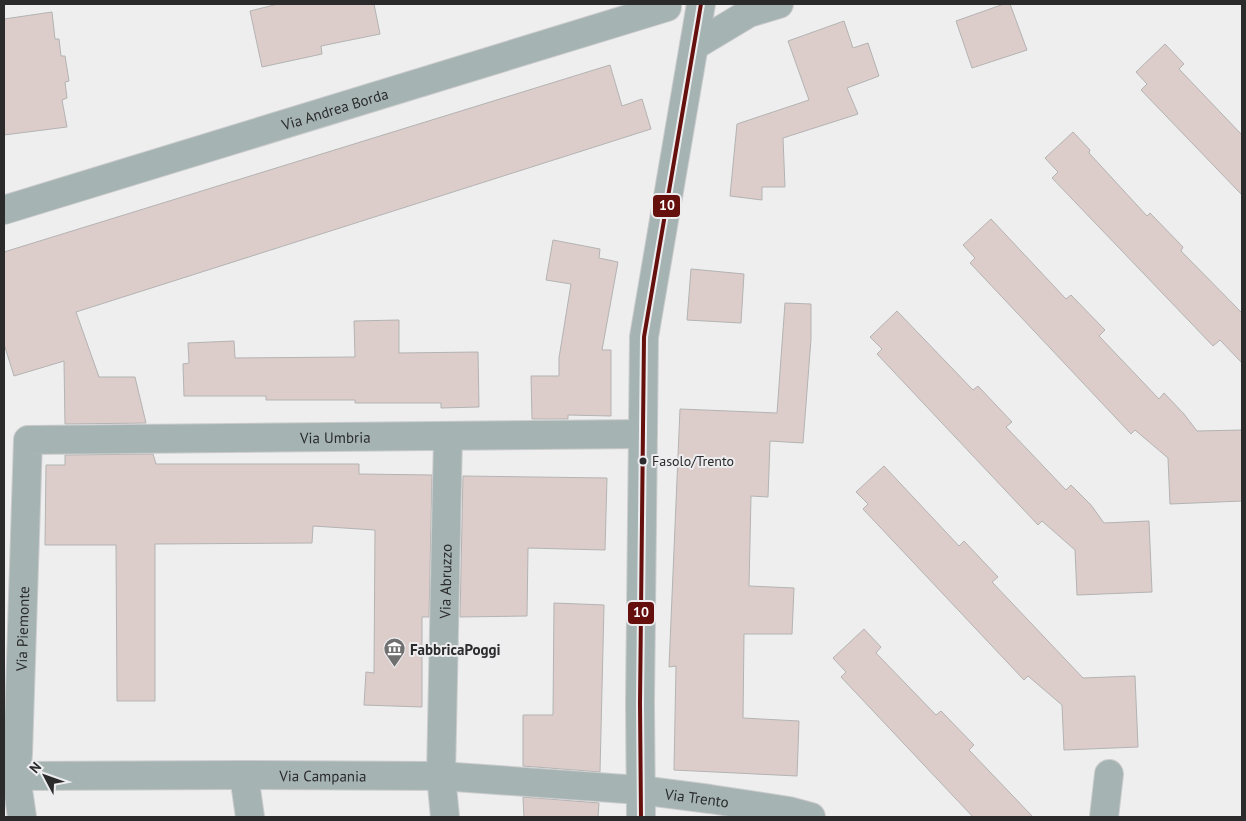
<svg xmlns="http://www.w3.org/2000/svg" width="1246" height="821" viewBox="0 0 1246 821" font-family="'PT Sans',sans-serif">
  <style>
    .building { fill: #dccdca; stroke: #b4b3b3 }
    .lines { fill: none; stroke-linecap: round; stroke-linejoin: round }
    .minor-casing { stroke: #cbcbcc; stroke-width: 30 }
    .minor { stroke: #a5b4b3; stroke-width: 28 }
    .bus-1-casing { stroke: #ededf0; stroke-width: 8 }
    .bus-1 { stroke: #66100d; stroke-width: 4 }
    .bus-dot { fill: #2b2b2c; stroke: #ededf0; stroke-width: 2 }
    .labels { text-anchor: middle; dominant-baseline: central; stroke-width: 4; stroke-linejoin: round; paint-order: stroke }
    .bus-label { font-size: 14px; fill: #2b2b2c; stroke: #ededf0; text-anchor: start }
    .street-label { font-size: 15px; fill: #2b2b2c; stroke: #ededf0 }
    .poi-label { font-size: 15px; font-weight: bold; fill: #2b2b2c; stroke: #ededf0; text-anchor: start }
    .line-badge { stroke: #ededf0; stroke-width: 2 }
    .badge-label { font-size: 14px; text-anchor: middle; font-weight: bold; fill: #fff }
  </style>
  <rect width="100%" height="100%" fill="#eeeeef"/>
  <g class="building">
    <path d="M278,4H374L380,34L321,46L322,54L262,67L250,11Z"/>
    <path d="M1004,4H1010L1027,50L972,68L956,21Z"/>
    <path d="M52,12L55,39H59L61,56H65L69,81L65,82L67,98L62,100L67,127L4,135V19Z"/>
    <path d="M844,21L853,48L868,43L879,76L847,88L858,114L783,138L785,187H762V200L730,196L737,124L809,100L788,41Z"/>
    <path d="M1165,44L1184,64L1179,69L1242,135V195L1141,90L1147,84L1136,72Z"/>
    <path d="M610,65L622,106L642,99L651,129L76,312L99,377H135L146,423L65,424L64,361L14,376L4,344V252Z"/>
    <path d="M1073,132L1090,150L1089,153L1147,216L1150,213L1183,247L1181,251L1242,313V363L1220,340L1213,346L1052,178L1058,172L1045,158Z"/>
    <path d="M991,219L1066,299L1071,295L1105,330L1099,336L1159,399L1164,393L1184,414L1197,431L1242,430V501L1170,504L1168,458L1135,430L1131,434L970,263L975,258L963,245Z"/>
    <path d="M553,240L600,249L599,258L618,262L602,350H611V416L568,415V419H532L531,376H559V358L571,284L546,280Z"/>
    <path d="M691,269L744,274L741,323L687,320Z"/>
    <path d="M785,303L811,304V339L803,443L770,441L768,497L751,496L749,586L794,588L792,634H744L743,718L799,721L797,776L674,770L676,666L669,667L680,409L777,413Z"/>
    <path d="M897,311L973,390L978,386L1012,422L1006,427L1066,490L1071,485L1091,505L1104,523L1149,521L1152,592L1077,595L1075,550L1042,521L1038,525L877,354L882,349L870,337Z"/>
    <path d="M399,320V353L478,352L479,407L441,408V403H355V400H266V396H184L183,364L189,363L188,343L234,341L235,358L355,357L354,321Z"/>
    <path d="M153,454L156,464H359V474L432,475L429,617H422V707L364,705L366,672L374,673L375,530L313,526L312,543L155,544V701H117L116,545H45L46,465H65V455Z"/>
    <path d="M884,466L959,546L964,541L998,577L992,582L1083,678L1135,676L1138,747L1064,750L1062,705L1028,676L1024,680L863,509L868,504L856,492Z"/>
    <path d="M463,476L607,478L605,550L528,548L527,616L460,617Z"/>
    <path d="M554,603L604,605L600,772L523,766V715H553Z"/>
    <path d="M864,629L881,647L876,653L936,715L941,711L974,745L969,750L1033,817H973L841,677L846,672L833,658Z"/>
    <path d="M523,797L599,803L598,817H524Z"/>
  </g>
  <g class="lines">
    <defs>
      <g id="minor">
        <path d="M694,46L749,13L779,4"/>
        <path id="s1" d="M4,210L667,7"/>
        <path id="s2" d="M4,775L16,776L244,775L441,776L640,790L710,799L789,811L811,817"/>
        <path d="M244,775L250,817"/>
        <path id="s3" d="M22,817L16,776L18,754L28,440L643,434"/>
        <path id="s4" d="M445,817L441,776L448,436"/>
        <path d="M641,817L640,703L644,337L701,4"/>
        <path d="M1104,817L1109,774"/>
      </g>
    </defs>
    <use href="#minor" class="minor-casing"/>
    <use href="#minor" class="minor"/>
    <defs>
      <path id="bus-1" d="M641,817L640,703L644,337L701,4"/>
    </defs>
    <use href="#bus-1" class="bus-1-casing"/>
    <use href="#bus-1" class="bus-1"/>
  </g>
  <defs>
    <symbol id="museum-pin" viewBox="-11 -11 22 30"><path d="M0 17L-7.5 6A9.5 9.5 0 1 1 7.5 6Z" fill="#6f6f70" stroke="#ededf0"/><path d="M0-6L6-3V-2H-6V-3ZM-5-1h2V3h-2ZM-1-1h2V3h-2ZM3-1h2V3H3ZM-6 4H6V6H-6Z" fill="#fff"/></symbol>
  </defs>
  <g fill-rule="evenodd">
    <use href="#museum-pin" x="382" y="636" width="25" height="34"/>
  </g>
  <circle class="bus-dot" cx="643" cy="461" r="4.5"/>
  <g class="labels">
    <g class="bus-label">
      <text x="652" y="461">Fasolo/Trento</text>
    </g>
    <g class="street-label">
      <text stroke="none"><textPath href="#s1" startOffset="346">Via Andrea Borda</textPath></text>
      <text stroke="none"><textPath href="#s3" startOffset="685">Via Umbria</textPath></text>
      <text stroke="none"><textPath href="#s4" startOffset="236">Via Abruzzo</textPath></text>
      <text stroke="none"><textPath href="#s3" startOffset="189">Via Piemonte</textPath></text>
      <text stroke="none"><textPath href="#s2" startOffset="319">Via Campania</textPath></text>
      <text stroke="none"><textPath href="#s2" startOffset="694">Via Trento</textPath></text>
    </g>
    <g class="poi-label">
      <text x="410" y="649">FabbricaPoggi</text>
    </g>
  </g>
  <g class="line-badge">
    <rect x="652" y="194" width="29" height="24" rx="5" fill="#66100d"/>
    <rect x="627" y="601" width="28" height="24" rx="5" fill="#66100d"/>
  </g>
  <g class="badge-label">
    <text x="667" y="210">10</text>
    <text x="641" y="617">10</text>
  </g>
  <rect width="1246" height="821" fill="none" stroke="#2b2b2c" stroke-width="10"/>
  <g transform="translate(45 776) rotate(311)" stroke="#ededf0" stroke-width="4" paint-order="stroke">
  <path d="M0-4L9 19L0 12L-9 19Z" fill="#2b2b2c"/>
  <text y="-8" font-size="14" font-weight="bold" text-anchor="middle" fill="#2b2b2c">N</text>
  </g>
</svg>
